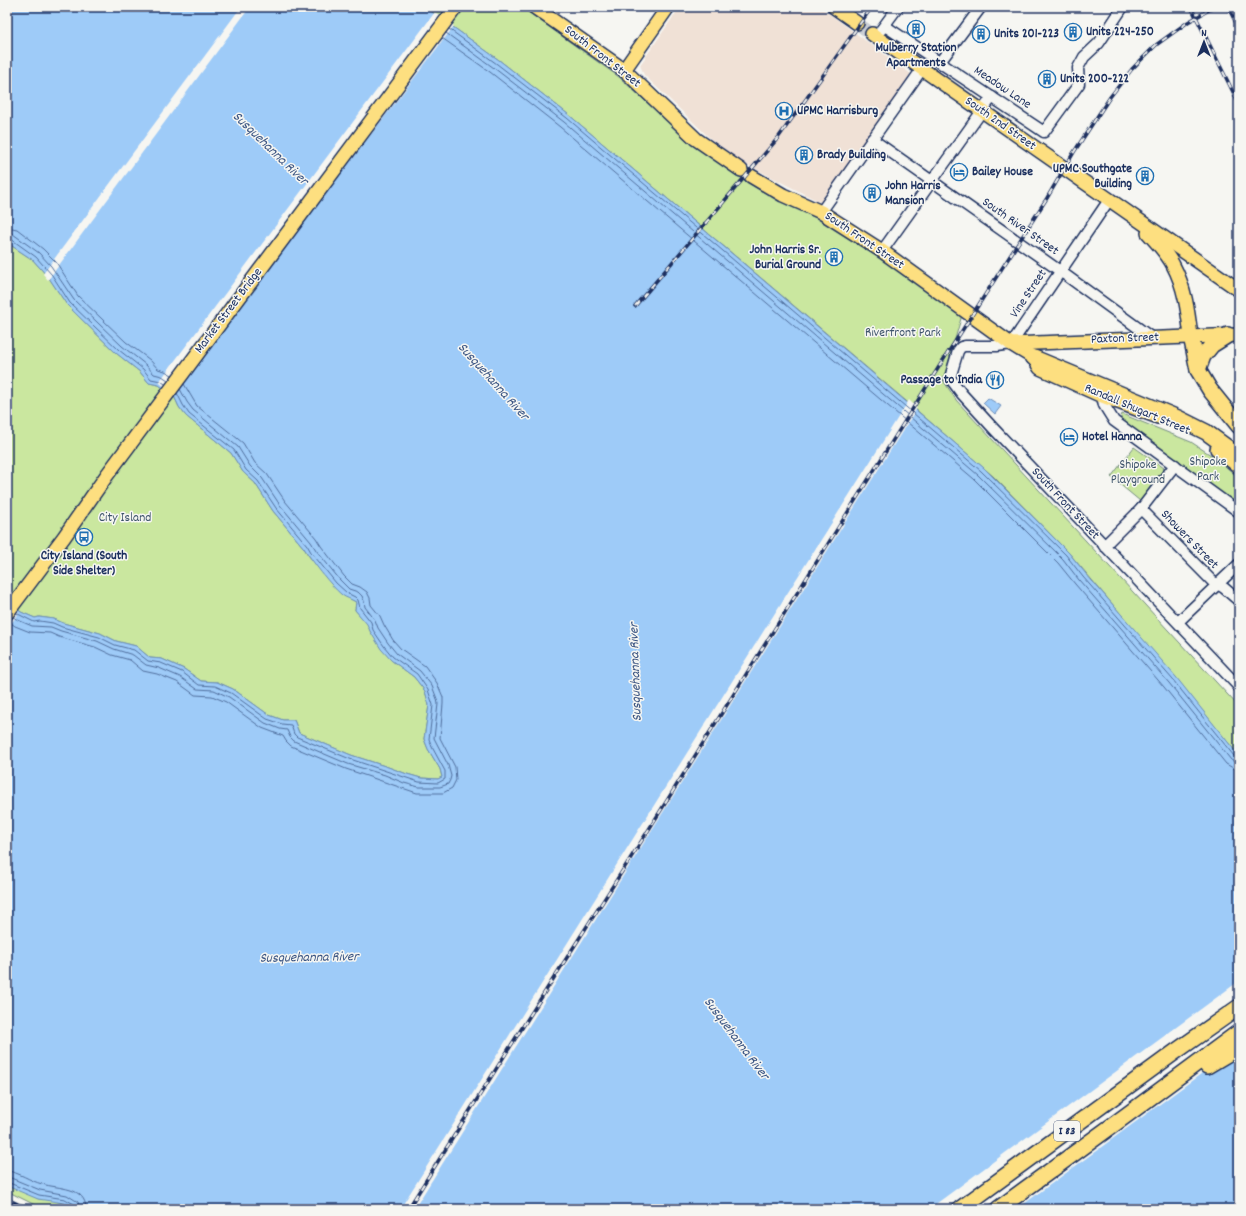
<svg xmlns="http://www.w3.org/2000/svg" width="1246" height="1216" viewBox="0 0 1246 1216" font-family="Dekko,sans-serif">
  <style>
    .built { fill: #f0e1d6 }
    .green { fill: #cae79f; stroke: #728b7e }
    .water { fill: #9ecbf8; stroke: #6a8dba }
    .pier { fill: #f6f6f2 }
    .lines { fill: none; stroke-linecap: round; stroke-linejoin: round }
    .shore { stroke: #4f6d9c; stroke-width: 1 }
    .major-tunnel { stroke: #caced4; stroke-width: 13; stroke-dasharray: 13 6; stroke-linecap: butt }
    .minor-casing { stroke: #1b2f5e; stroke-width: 13 }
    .major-casing { stroke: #1b2f5e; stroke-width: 16 }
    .highway-casing { stroke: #1b2f5e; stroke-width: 18 }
    .minor { stroke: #f6f6f2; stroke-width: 10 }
    .major { stroke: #fddf80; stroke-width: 13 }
    .highway { stroke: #fddf80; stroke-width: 15 }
    .rail-casing { stroke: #1b2f5e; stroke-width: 3.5 }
    .rail { stroke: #f6f6f2; stroke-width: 2; stroke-dasharray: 6; stroke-linecap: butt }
    .labels { text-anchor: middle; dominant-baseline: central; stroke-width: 3; stroke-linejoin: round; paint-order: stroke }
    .shield { fill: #f6f6f2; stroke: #5d6b8a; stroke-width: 1 }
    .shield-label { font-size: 12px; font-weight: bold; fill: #1b2f5e }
    .poi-label { font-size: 13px; font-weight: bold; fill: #1b2f5e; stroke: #f6f6f2; text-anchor: start }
    .street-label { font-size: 13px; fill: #1b2f5e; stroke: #f6f6f2 }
    .park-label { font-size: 13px; fill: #3e546b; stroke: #f6f6f2 }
    .water-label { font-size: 14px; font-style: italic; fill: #3c5684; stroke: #f6f6f2 }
  </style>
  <rect width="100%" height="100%" fill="#f6f6f2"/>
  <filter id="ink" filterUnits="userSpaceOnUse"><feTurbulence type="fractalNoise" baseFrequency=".025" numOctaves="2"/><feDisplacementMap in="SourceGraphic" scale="8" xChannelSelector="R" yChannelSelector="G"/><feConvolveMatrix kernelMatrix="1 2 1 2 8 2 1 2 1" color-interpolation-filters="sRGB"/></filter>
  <g filter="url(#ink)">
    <path class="built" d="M680,7H820L911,74L822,203L744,163L713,141L644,75L640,65Z"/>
    <g class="green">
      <path d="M425,7H521L619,77L689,141L732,172L758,189L816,218L918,283L962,315L943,380L956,400L1239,707V756L1192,698L1069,553L993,476L906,401L569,115L499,60Z"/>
      <path d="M7,240L12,246L33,260L49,278L67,305L116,353L140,372L149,383L159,385L174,396L179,407L186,416L231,453L243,472L255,483L273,511L304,548L308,555L341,594L356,602L355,610L368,624L370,631L391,660L414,677L425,691L429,705L424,739L428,749L440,769L442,777L438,779L421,778L407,774L388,767L351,755L299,733L294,720H283L269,715L233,689L217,682L201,681L184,669L162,659L150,658L136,646L116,641L100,633L63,623L54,619L39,617L35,618L21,612L7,601Z"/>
      <path d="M1122,414L1191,442L1217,459L1233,473L1239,480V508L1120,421Z"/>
      <path d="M1134,447L1164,468L1140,501L1111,477Z"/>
      <path d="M7,1184L39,1199L48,1197L72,1209H43L7,1191Z"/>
    </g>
    <g class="water">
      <path d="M7,7H425L499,60L569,115L984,468L1069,553L1086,574L1176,677L1239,756V1209H74L64,1203L38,1199L7,1186V601L21,612L35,618L39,617L54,619L63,623L100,633L116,641L136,646L150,658L162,659L184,669L201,681L217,682L233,689L269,715L283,720H294L299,733L351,755L388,767L407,774L421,778L438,779L442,777L440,769L428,749L424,739L429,705L425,691L414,677L391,660L381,649L370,631L367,624L355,610L356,602C351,599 346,598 342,595C330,585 312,561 304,548L273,511L255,483L243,472L231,453L186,416L179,407L174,396L159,385L149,383L140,372L116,353L67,305L49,278L33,260L12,246L7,240Z"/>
      <path d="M988,398L1001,406L995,414L983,403Z"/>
    </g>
    <g class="pier">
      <path d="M241,7H250L48,280L43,274Z"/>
      <path d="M435,12L454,26L281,252L174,396L159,382Z"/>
      <path d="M909,400L917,408L414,1209H400Z"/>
      <path d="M7,605L19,613L7,629Z"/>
      <path d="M1239,981V1046L1017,1209H929Z"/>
    </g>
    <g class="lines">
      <g class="shore">
        <path d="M449,29L497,64L567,118L981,471L1066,555L1083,577L1173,680L1234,756L1239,758"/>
        <path d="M446,33L494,68L564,122L978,475L1063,559L1079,580L1169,683L1231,760L1235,762L1239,763"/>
        <path d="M442,38L490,72L560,127L974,479L1058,563L1075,584L1164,687L1226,764L1233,768L1239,769"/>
        <path d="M7,227L17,229L43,249L56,262L78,296L126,342L150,360L158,369L165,371L172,375"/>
        <path d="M7,233L13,234L39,253L51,266L74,300L122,346L146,365L154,374L162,376L168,380"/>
        <path d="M7,238L11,239L36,257L52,275L70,303L119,350L143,369L151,379L161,381L165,384"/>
        <path d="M16,613L34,622L40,621L53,623L62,627L99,637L115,645L134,650L148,661L161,663L182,672L199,685L215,686L231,693L267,719L282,724L291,725L294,734L297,737L350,759L419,782L438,783L445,779V771L432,747L429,739L433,705L428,690L417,674L393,657L384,646L373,630L371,622L360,608L358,600L355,597L347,593L336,583L311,552L307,545L276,508L258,481L246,470L234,450L189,414L183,405L177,393"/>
        <path d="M13,617L18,620L32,626L51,627L61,631L97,641L114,649L133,655L146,665L159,668L180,677L197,689L214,690L229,697L265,723L280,729L287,730L290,737L294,741L348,764L385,775L404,783L419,787H440L448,784L450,780L451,776L448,765L434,738L438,704L437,699L432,686L420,671L397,654L388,643L378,628L375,620L365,607L364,601L362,596L358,592L349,589L340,580L316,550L311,542L280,505L262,478L250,466L238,447L193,410L187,402L180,389"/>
        <path d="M7,620L15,626L30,632L50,633L59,637L95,647L112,655L130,660L143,671L157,674L177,682L195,695L212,696L226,702L262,728L283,736L286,741L291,746L346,769L417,793H443L452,788L456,780L455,767L440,738L443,704V697L437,683L425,666L401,649L393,640L384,625L380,616L371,605L370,598L367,592L360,587L352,584L344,576L321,546L316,538L285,501L267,474L255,463L243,443L197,406L184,384"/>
        <path d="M7,1171C19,1172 30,1181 42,1184C58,1189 86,1186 86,1209"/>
        <path d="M7,1177L11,1178L40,1190L67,1195L78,1202L80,1209"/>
        <path d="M7,1182L39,1195L65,1199L74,1204L75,1209"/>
      </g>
      <path class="major-tunnel" d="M857,23L872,34"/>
      <defs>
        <g id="minor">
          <path d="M885,26L1044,132L1079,84L1078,68L1084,57L1099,43L1123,7"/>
          <path d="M881,30L898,7"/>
          <path d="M940,62L981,7"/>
          <path d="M872,139L1060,271L1152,338"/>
          <path d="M1109,200L1011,344L997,346H965L961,347L958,351L950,378L962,394L993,428L1239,687"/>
          <path d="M821,212L922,69"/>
          <path d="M882,251L992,97"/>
          <path d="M1102,396L1104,405L1114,421L1239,512"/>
          <path d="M1141,509L1212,581L1224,588L1239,601"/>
          <path d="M1104,546L1141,509L1175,465"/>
          <path d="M1178,622L1239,564"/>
        </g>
        <g id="major">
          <path d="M534,7L624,70L696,139L741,170"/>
          <path d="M834,7L857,23"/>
          <path d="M872,34L1239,290"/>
          <path d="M624,70L668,7"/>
          <path d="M751,176L783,195L821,212L882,251L1011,344L1034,358L1040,368L1102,396L1158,417"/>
          <path d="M1148,233C1157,243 1167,253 1173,265C1185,287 1188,312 1191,336"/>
          <path d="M1011,344L1239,335"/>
          <path d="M1217,449L1239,467"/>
          <path d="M7,613L64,537L107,475L456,7"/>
        </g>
        <g id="highway">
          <path d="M1191,336L1198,370L1210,390L1239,426"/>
          <path d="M1034,358L1178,418L1206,432L1239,456"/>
          <path d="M1198,370L1203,356L1212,345L1228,335"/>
          <path d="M1207,1066L1239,1047"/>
          <path d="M960,1209L1175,1052L1239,1007"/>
          <path d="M998,1209L1124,1117L1239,1032"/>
        </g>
      </defs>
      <use href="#minor" class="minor-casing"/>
      <use href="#major" class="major-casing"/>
      <use href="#highway" class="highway-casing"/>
      <use href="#minor" class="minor"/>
      <use href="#major" class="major"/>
      <use href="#highway" class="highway"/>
      <defs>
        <g id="rail">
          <path d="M1191,7L1239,104"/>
          <path d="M1228,7L1239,29"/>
          <path d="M635,306L778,138L872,7"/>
          <path d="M7,1199L29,1209"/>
          <path d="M408,1209L527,1020L646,834L942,362L1047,198L1074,152L1110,97L1132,69L1156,45L1188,22L1214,7"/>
        </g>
      </defs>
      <use href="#rail" class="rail-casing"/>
      <use href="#rail" class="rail"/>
    </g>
  </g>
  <defs>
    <symbol id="building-ring" viewBox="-11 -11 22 22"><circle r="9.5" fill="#f6f6f2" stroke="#1f6fb2" stroke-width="1.5"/><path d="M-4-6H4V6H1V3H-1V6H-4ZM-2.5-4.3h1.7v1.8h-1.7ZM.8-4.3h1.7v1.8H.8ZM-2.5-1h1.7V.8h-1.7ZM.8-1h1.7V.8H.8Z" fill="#1f6fb2"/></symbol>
    <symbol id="hospital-ring" viewBox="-11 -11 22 22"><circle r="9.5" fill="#f6f6f2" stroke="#1f6fb2" stroke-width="1.5"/><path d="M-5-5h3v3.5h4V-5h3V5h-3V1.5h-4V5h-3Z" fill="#1f6fb2"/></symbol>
    <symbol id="hotel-ring" viewBox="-11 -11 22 22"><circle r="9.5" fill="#f6f6f2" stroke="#1f6fb2" stroke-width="1.5"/><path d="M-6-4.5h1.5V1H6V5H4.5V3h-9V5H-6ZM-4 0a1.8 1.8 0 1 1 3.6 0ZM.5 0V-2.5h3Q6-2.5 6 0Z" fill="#1f6fb2"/></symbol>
    <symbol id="restaurant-ring" viewBox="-11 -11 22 22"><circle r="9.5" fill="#f6f6f2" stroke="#1f6fb2" stroke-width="1.5"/><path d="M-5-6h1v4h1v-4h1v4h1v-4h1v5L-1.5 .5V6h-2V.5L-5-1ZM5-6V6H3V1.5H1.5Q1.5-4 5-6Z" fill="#1f6fb2"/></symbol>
    <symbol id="bus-ring" viewBox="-11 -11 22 22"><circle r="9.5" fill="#f6f6f2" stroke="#1f6fb2" stroke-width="1.5"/><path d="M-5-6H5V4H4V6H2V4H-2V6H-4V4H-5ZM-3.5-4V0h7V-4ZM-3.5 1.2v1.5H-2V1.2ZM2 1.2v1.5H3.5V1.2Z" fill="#1f6fb2"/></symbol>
  </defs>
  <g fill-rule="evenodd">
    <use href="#building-ring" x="906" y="19" width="20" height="20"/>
    <use href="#building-ring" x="1063" y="22" width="20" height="20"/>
    <use href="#building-ring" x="971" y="24" width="20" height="20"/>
    <use href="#building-ring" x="1037" y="69" width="20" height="20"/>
    <use href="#hospital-ring" x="774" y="101" width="20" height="20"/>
    <use href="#building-ring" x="794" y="145" width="20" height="20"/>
    <use href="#hotel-ring" x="949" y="162" width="20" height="20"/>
    <use href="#building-ring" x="1135" y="166" width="20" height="20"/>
    <use href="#building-ring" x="862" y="183" width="20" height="20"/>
    <use href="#building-ring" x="824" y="247" width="20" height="20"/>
    <use href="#restaurant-ring" x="985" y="370" width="20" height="20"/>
    <use href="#hotel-ring" x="1059" y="427" width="20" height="20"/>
    <use href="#bus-ring" x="74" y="527" width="20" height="20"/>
  </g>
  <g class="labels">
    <rect class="shield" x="1054" y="1121" width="26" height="20" rx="3"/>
    <g class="shield-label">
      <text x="1067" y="1131">I 83</text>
    </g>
    <g class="poi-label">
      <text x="1086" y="32">Units 224-250</text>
      <text x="994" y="34">Units 201-223</text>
      <text x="916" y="48" text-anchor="middle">Mulberry Station<tspan x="916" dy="15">Apartments</tspan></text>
      <text x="1060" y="79">Units 200-222</text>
      <text x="797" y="111">UPMC Harrisburg</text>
      <text x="817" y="155">Brady Building</text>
      <text x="1132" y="169" text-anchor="end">UPMC Southgate<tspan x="1132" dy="15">Building</tspan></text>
      <text x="972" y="172">Bailey House</text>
      <text x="885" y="186">John Harris<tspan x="885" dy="15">Mansion</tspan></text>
      <text x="821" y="250" text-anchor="end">John Harris Sr.<tspan x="821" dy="15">Burial Ground</tspan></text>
      <text x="982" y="380" text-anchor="end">Passage to India</text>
      <text x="1082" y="437">Hotel Hanna</text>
      <text x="84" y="556" text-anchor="middle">City Island (South<tspan x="84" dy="15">Side Shelter)</tspan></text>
    </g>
    <g class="street-label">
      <text transform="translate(602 57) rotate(38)">South Front Street</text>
      <text transform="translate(1002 88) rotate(34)">Meadow Lane</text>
      <text transform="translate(1000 124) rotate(35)">South 2nd Street</text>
      <text transform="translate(1020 227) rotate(35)">South River Street</text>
      <text transform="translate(864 241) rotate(34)">South Front Street</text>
      <text transform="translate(1029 294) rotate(-56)">Vine Street</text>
      <text transform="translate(229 311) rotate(-53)">Market Street Bridge</text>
      <text transform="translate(1125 339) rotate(-2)">Paxton Street</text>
      <text transform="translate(1137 410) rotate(23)">Randall Shugart Street</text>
      <text transform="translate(1065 504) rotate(47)">South Front Street</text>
      <text transform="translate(1189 540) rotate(46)">Showers Street</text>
    </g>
    <g class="park-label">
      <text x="903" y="333">Riverfront Park</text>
      <text x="1208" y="462">Shipoke<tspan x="1208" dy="15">Park</tspan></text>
      <text x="1138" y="465">Shipoke<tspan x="1138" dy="15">Playground</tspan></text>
      <text x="125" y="518">City Island</text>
    </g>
    <g class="water-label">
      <text transform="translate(270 149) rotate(44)">Susquehanna River</text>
      <text transform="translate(493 382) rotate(48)">Susquehanna River</text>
      <text transform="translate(636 672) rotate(-92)">Susquehanna River</text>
      <text transform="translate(309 958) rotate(-1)">Susquehanna River</text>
      <text transform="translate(736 1039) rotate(53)">Susquehanna River</text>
    </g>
  </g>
  <rect width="1246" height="1216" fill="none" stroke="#f6f6f2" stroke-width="24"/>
  <rect x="12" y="12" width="1222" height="1192" fill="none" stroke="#1b2f5e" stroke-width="1.5" filter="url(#ink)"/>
  <g transform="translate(1204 42)" stroke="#f6f6f2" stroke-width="3" paint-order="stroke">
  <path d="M0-3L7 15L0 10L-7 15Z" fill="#1b2f5e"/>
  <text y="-6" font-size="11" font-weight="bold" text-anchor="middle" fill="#1b2f5e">N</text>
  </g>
</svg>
